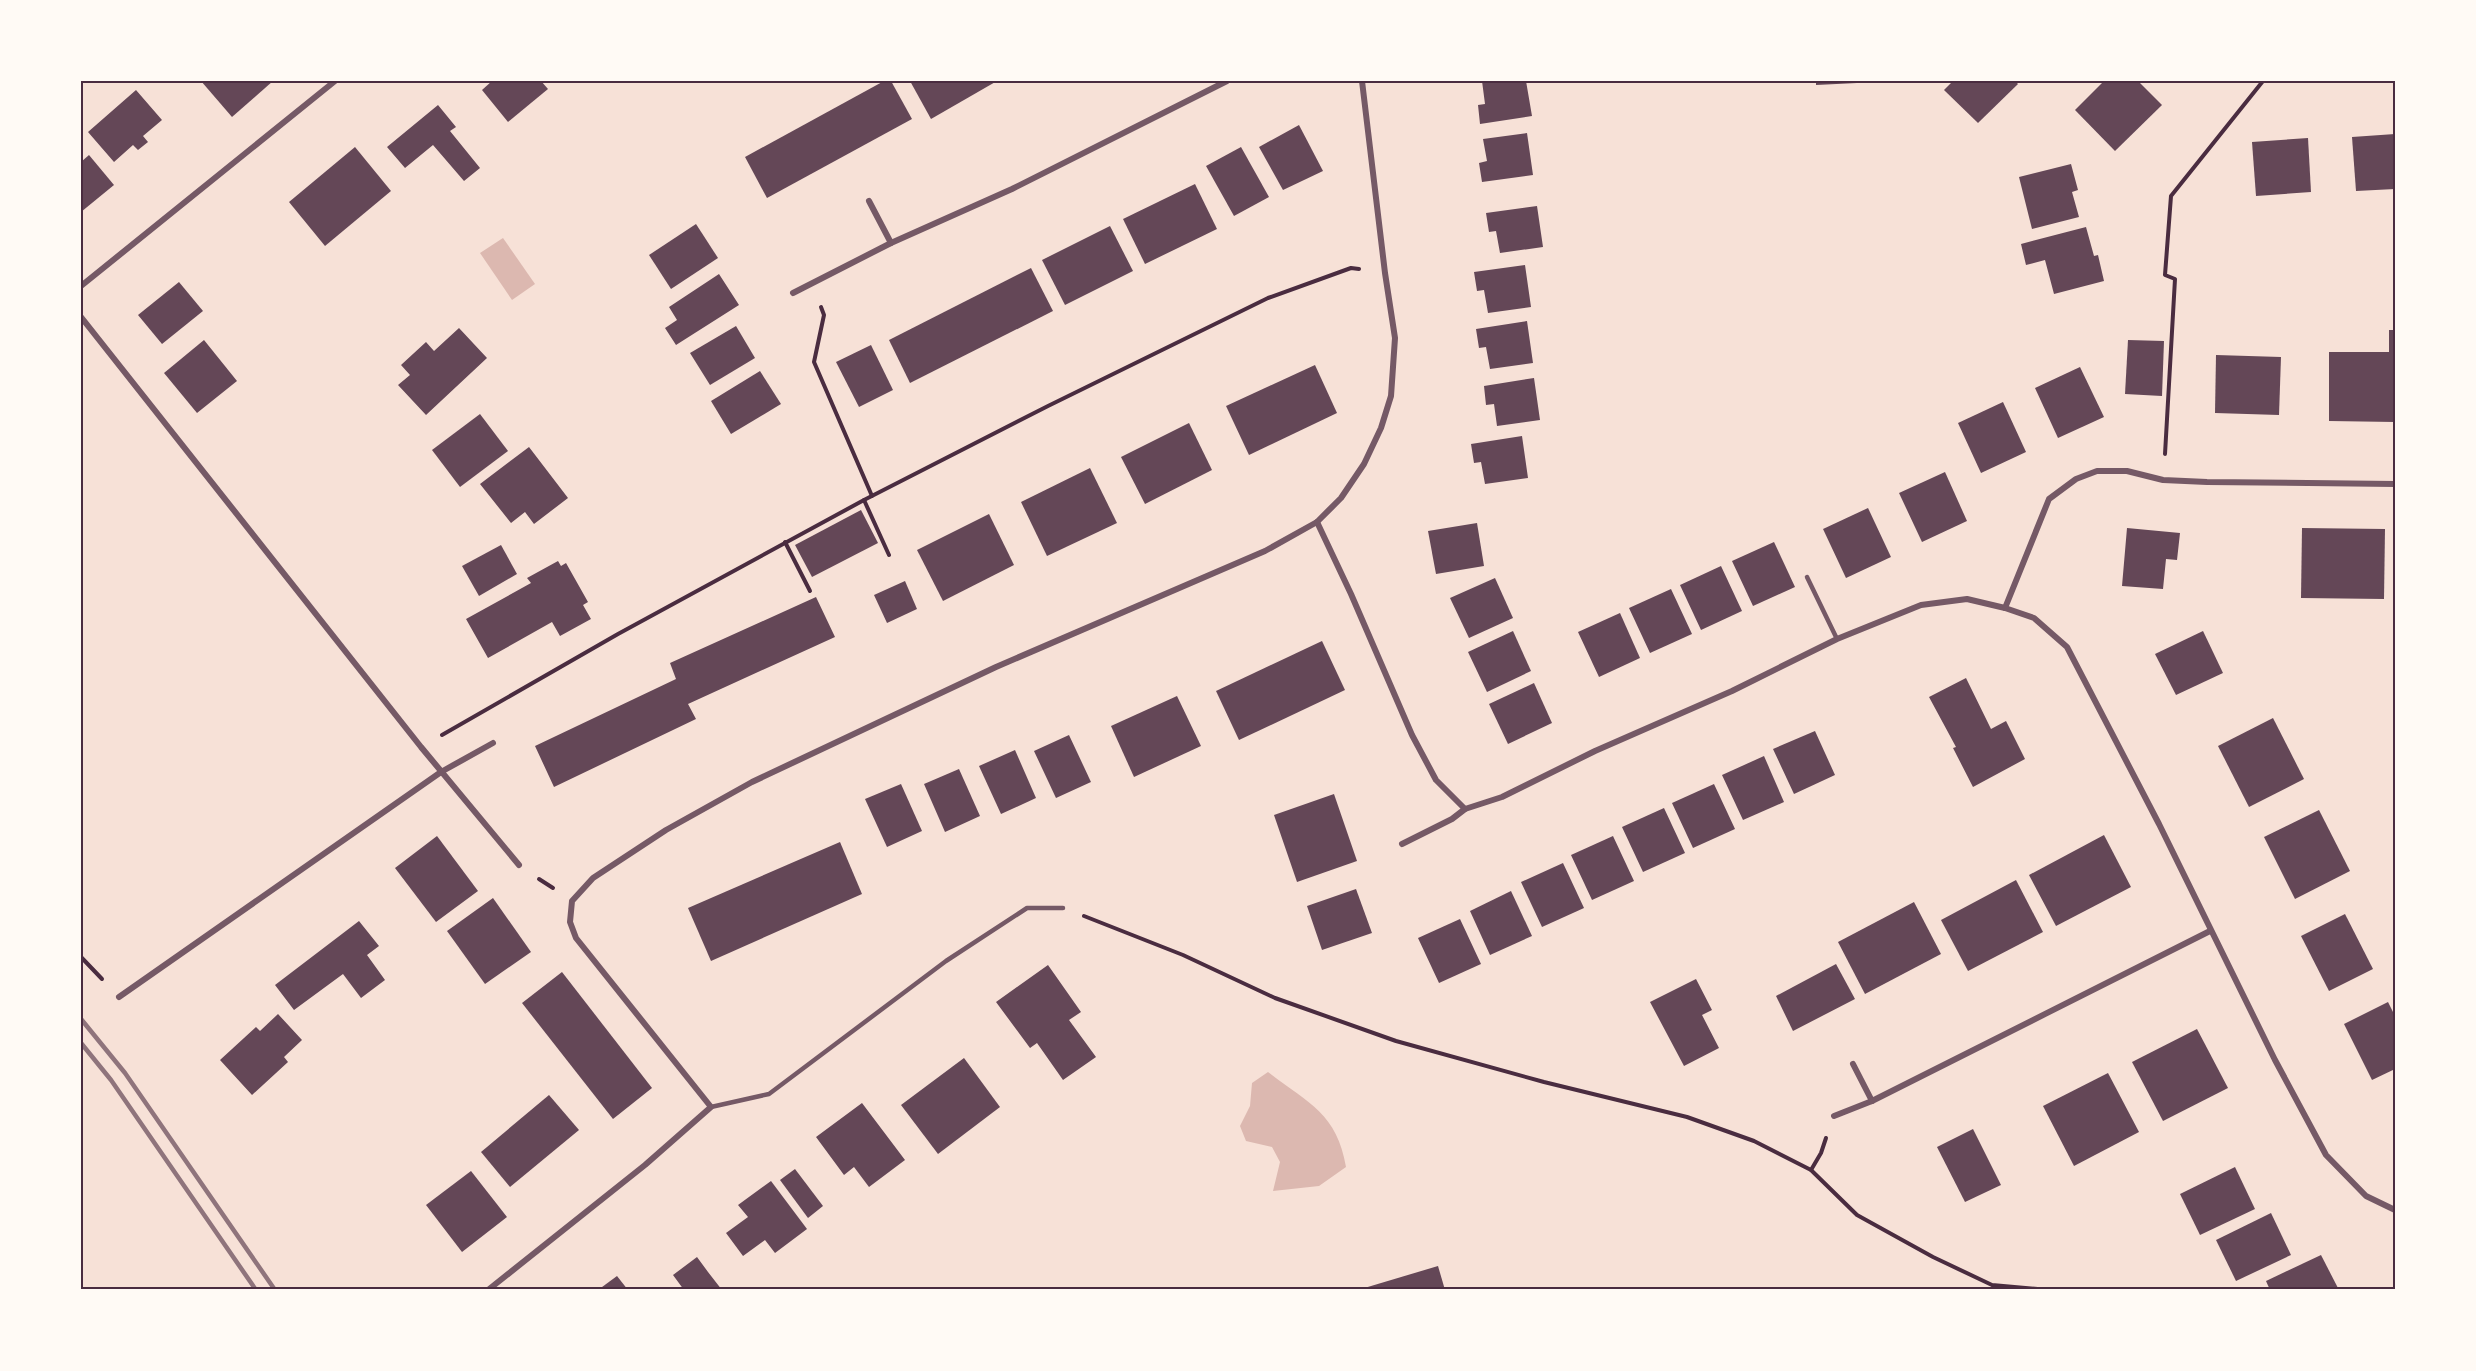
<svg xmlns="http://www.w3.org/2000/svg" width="2476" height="1371" viewBox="0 0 2476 1371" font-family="'DejaVu Sans',sans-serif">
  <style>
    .water { fill: #dcb8b0 }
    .building { fill: #644757 }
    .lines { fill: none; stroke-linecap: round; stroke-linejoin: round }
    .path { stroke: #4a2c40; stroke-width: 4 }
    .service { stroke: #755966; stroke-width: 4.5 }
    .minor { stroke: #755966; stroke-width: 6 }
    .rail { stroke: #8f747c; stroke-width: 4.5 }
    .neatline { fill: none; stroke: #4a2c40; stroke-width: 2 }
  </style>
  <rect width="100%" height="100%" fill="#f7e1d7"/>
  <g class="water">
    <path d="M503,238L535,284L512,300L480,253Z"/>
    <path d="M1268,1072C1308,1103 1337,1113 1346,1167L1319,1186L1273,1191L1280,1162L1272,1147L1246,1141L1240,1126L1250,1106L1252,1083Z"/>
  </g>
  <g class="building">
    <path d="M201,81H273L232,117Z"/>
    <path d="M492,81H541L548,89L508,122L482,90Z"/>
    <path d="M884,81H891L912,119L767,198L745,157Z"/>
    <path d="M910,81H997L931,119Z"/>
    <path d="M1482,81H1526L1532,116L1480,124L1478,105L1485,104Z"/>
    <path d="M1816,81H1856L1857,83L1816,85Z"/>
    <path d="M1953,81H2015L2018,84L1978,123L1944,90Z"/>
    <path d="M2104,81H2138L2162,105L2115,151L2075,110Z"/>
    <path d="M136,90L162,120L143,136L148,142L138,150L133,145L114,162L88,132Z"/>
    <path d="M438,105L456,127L450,131L480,168L464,181L433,145L405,168L387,147Z"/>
    <path d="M1299,125L1323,171L1283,190L1259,147Z"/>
    <path d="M1527,133L1533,175L1482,182L1479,163L1487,161L1483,139Z"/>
    <path d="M2395,134V189L2356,191L2352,137Z"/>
    <path d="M2308,138L2311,192L2256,196L2252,142Z"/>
    <path d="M355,147L391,191L325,246L289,202Z"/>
    <path d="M1241,147L1269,197L1234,216L1206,166Z"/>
    <path d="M89,155L114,185L81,212V162Z"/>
    <path d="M2071,164L2078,190L2072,192L2079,217L2032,229L2019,177Z"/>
    <path d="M1195,184L1217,229L1145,264L1123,219Z"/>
    <path d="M1537,206L1543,247L1500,253L1496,231L1489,232L1486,213Z"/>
    <path d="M696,224L718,258L671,289L649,255Z"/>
    <path d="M1110,226L1133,271L1065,305L1042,260Z"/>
    <path d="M2086,227L2094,256L2098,255L2104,281L2054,294L2045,260L2026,265L2021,244Z"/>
    <path d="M1525,265L1531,307L1488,313L1484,290L1477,291L1474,272Z"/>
    <path d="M1031,268L1053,311L910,383L889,340Z"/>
    <path d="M719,274L739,305L676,345L665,328L677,320L669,307Z"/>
    <path d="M179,282L203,311L162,344L138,315Z"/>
    <path d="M1527,321L1533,363L1490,369L1486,347L1479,348L1476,329Z"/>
    <path d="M736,326L755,358L710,385L690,353Z"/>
    <path d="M459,328L487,358L426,415L398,385L410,375L401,365L426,342L434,351Z"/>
    <path d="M2389,330H2395V422L2329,421V352H2389Z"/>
    <path d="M204,340L237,381L197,413L164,373Z"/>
    <path d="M2128,340L2164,341L2162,396L2125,394Z"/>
    <path d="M871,345L893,390L859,407L836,362Z"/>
    <path d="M2216,355L2281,357L2279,415L2215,413Z"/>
    <path d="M1315,365L1337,413L1249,455L1226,406Z"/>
    <path d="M2080,367L2104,417L2058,438L2035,388Z"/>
    <path d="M760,371L781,404L731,434L711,401Z"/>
    <path d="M1534,378L1540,420L1497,426L1494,404L1486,405L1484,386Z"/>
    <path d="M2003,402L2026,452L1981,473L1958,423Z"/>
    <path d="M480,414L508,451L460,487L432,450Z"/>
    <path d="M1189,423L1212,470L1145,504L1121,457Z"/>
    <path d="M1522,436L1528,478L1485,484L1481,462L1474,463L1471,444Z"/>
    <path d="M529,447L568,498L534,524L525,512L511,523L480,484Z"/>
    <path d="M1090,468L1117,523L1047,556L1021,502Z"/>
    <path d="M1945,472L1967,521L1922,542L1899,493Z"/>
    <path d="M1868,508L1891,557L1846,578L1823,529Z"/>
    <path d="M861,510L878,543L812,577L795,545Z"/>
    <path d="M989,514L1014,565L943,601L917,550Z"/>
    <path d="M1477,523L1484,566L1436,574L1428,531Z"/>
    <path d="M2127,528L2180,533L2177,560L2166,559L2163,589L2122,586Z"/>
    <path d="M2302,528L2385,529L2384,599L2301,598Z"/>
    <path d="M1774,542L1795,587L1753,606L1732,561Z"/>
    <path d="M501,545L517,574L479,596L462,566Z"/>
    <path d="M558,561L561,566L566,563L588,602L583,605L591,619L560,636L552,622L488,658L466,619L531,583L527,578Z"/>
    <path d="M1721,566L1742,611L1701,630L1680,585Z"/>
    <path d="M1495,578L1513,618L1469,638L1450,598Z"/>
    <path d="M905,581L917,609L887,623L874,595Z"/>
    <path d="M1671,589L1692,634L1650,653L1629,608Z"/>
    <path d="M816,597L835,637L688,704L696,719L554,787L535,746L676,679L670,663Z"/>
    <path d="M1620,613L1640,658L1599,677L1578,632Z"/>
    <path d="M1513,631L1531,671L1487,692L1468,652Z"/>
    <path d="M2203,631L2223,673L2176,695L2155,654Z"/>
    <path d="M1322,641L1345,690L1239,740L1216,691Z"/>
    <path d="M1966,678L1991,729L2006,721L2025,759L1973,787L1953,748L1956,747L1929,697Z"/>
    <path d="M1534,683L1552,723L1508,744L1489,704Z"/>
    <path d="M1177,696L1201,746L1134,777L1111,726Z"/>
    <path d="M2273,718L2304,779L2249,807L2218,746Z"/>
    <path d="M1815,731L1835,775L1794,794L1773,749Z"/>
    <path d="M1069,735L1091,782L1056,798L1034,751Z"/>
    <path d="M1015,750L1036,798L1001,814L979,766Z"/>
    <path d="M1764,756L1784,802L1743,820L1722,775Z"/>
    <path d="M959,769L980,816L945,832L924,784Z"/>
    <path d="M901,784L922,831L887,847L865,799Z"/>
    <path d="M1714,784L1735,829L1693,848L1672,803Z"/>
    <path d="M1334,794L1357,861L1297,882L1274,815Z"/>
    <path d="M1664,808L1685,853L1643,872L1622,827Z"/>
    <path d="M2319,810L2350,871L2295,899L2264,837Z"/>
    <path d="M2104,835L2131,887L2056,926L2029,875Z"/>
    <path d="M437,836L478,891L436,922L395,868Z"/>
    <path d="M1613,836L1634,881L1592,900L1571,855Z"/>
    <path d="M840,842L862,894L711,961L688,908Z"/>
    <path d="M1563,863L1584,908L1542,927L1521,882Z"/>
    <path d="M2016,880L2043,932L1968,971L1941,920Z"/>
    <path d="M1356,889L1372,933L1322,950L1307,906Z"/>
    <path d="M1511,891L1532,936L1490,955L1470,911Z"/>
    <path d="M493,898L531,952L485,984L447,931Z"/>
    <path d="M1914,902L1941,954L1865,994L1838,942Z"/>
    <path d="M2345,914L2373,969L2329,991L2301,936Z"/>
    <path d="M1460,919L1481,964L1439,983L1418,938Z"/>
    <path d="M359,921L379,946L367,955L385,980L361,998L343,974L294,1010L275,985Z"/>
    <path d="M1836,964L1855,999L1793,1031L1776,996Z"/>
    <path d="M1048,965L1081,1012L1069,1020L1096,1057L1063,1080L1037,1043L1030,1048L996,1002Z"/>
    <path d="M562,972L652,1088L613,1119L522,1003Z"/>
    <path d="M1696,979L1712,1010L1702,1015L1719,1048L1684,1066L1650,1002Z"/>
    <path d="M2388,1002L2395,1016V1069L2372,1080L2344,1024Z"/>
    <path d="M278,1014L302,1040L284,1057L288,1062L252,1095L220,1060L256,1027L260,1031Z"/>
    <path d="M2197,1029L2228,1088L2163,1121L2132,1062Z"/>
    <path d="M964,1058L1000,1107L938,1154L901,1105Z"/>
    <path d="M2108,1073L2139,1132L2074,1166L2043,1106Z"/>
    <path d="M549,1095L579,1130L510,1187L481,1152Z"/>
    <path d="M862,1103L905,1160L869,1187L854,1167L844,1175L816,1137Z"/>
    <path d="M1973,1129L2001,1185L1965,1202L1937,1147Z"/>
    <path d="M2235,1167L2255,1209L2200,1235L2180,1194Z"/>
    <path d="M795,1169L823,1206L808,1218L780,1180Z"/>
    <path d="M471,1171L507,1217L462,1252L426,1205Z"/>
    <path d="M771,1181L807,1229L775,1253L765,1240L743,1256L726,1233L748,1217L738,1205Z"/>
    <path d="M2271,1213L2291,1255L2236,1281L2216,1240Z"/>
    <path d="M2321,1255L2339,1290H2270L2266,1281Z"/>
    <path d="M697,1257L708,1272L722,1290H684L673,1275Z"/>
    <path d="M1438,1266L1445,1290H1361V1289Z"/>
    <path d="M617,1276L628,1290H598Z"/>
  </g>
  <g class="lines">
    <g class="path">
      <path d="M821,307L824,315L814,362L872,496"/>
      <path d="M2165,454L2175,279L2165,275L2171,196L2263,81"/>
      <path d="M864,500L889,555"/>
      <path d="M785,542L810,591"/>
      <path d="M442,735L618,634L864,500L1048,406L1268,298L1351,268L1359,269"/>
      <path d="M539,879L553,888"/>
      <path d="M1084,916L1183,955L1275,998L1396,1041L1544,1082L1687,1117L1754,1141L1811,1170L1857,1215L1933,1257L1992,1285L2049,1290"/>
      <path d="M81,957L102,979"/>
      <path d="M1811,1170L1821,1153L1826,1138"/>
    </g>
    <g class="service">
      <path d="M1807,577L1837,639"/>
      <path d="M711,1107L769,1094L946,961L1027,908H1063"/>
    </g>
    <g class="minor">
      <path d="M869,201L891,243"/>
      <path d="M81,286L335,81"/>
      <path d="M793,293L891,243L1012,189L1227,81"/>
      <path d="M81,317L421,747L519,865"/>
      <path d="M1317,522L1351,594L1412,735L1436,780L1465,809L1502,797L1595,751L1732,691L1837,639L1921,605L1967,599L2005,608L2034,618L2067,647L2159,824L2275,1060L2326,1155L2366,1196L2395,1210"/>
      <path d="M2005,608L2049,499L2076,479L2097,471H2127L2163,480L2207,482L2395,484"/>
      <path d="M1402,844L1452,819L1465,809"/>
      <path d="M119,997L441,772L493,743"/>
      <path d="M1853,1064L1872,1101"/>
      <path d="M1834,1116L1872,1101L2210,931"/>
      <path d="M488,1290L645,1165L711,1107L576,938L570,922L572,901L593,878L666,830L752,782L996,667L1265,551L1317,522L1341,498L1364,464L1381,428L1391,396L1395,338L1385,273L1362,81"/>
    </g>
    <g class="rail">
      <path d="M81,1019L125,1073L275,1290"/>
      <path d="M81,1043L111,1080L256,1290"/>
    </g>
  </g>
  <rect width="2476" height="1371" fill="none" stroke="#fffaf5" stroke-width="165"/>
  <rect x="82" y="82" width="2312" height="1206" class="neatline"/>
</svg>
